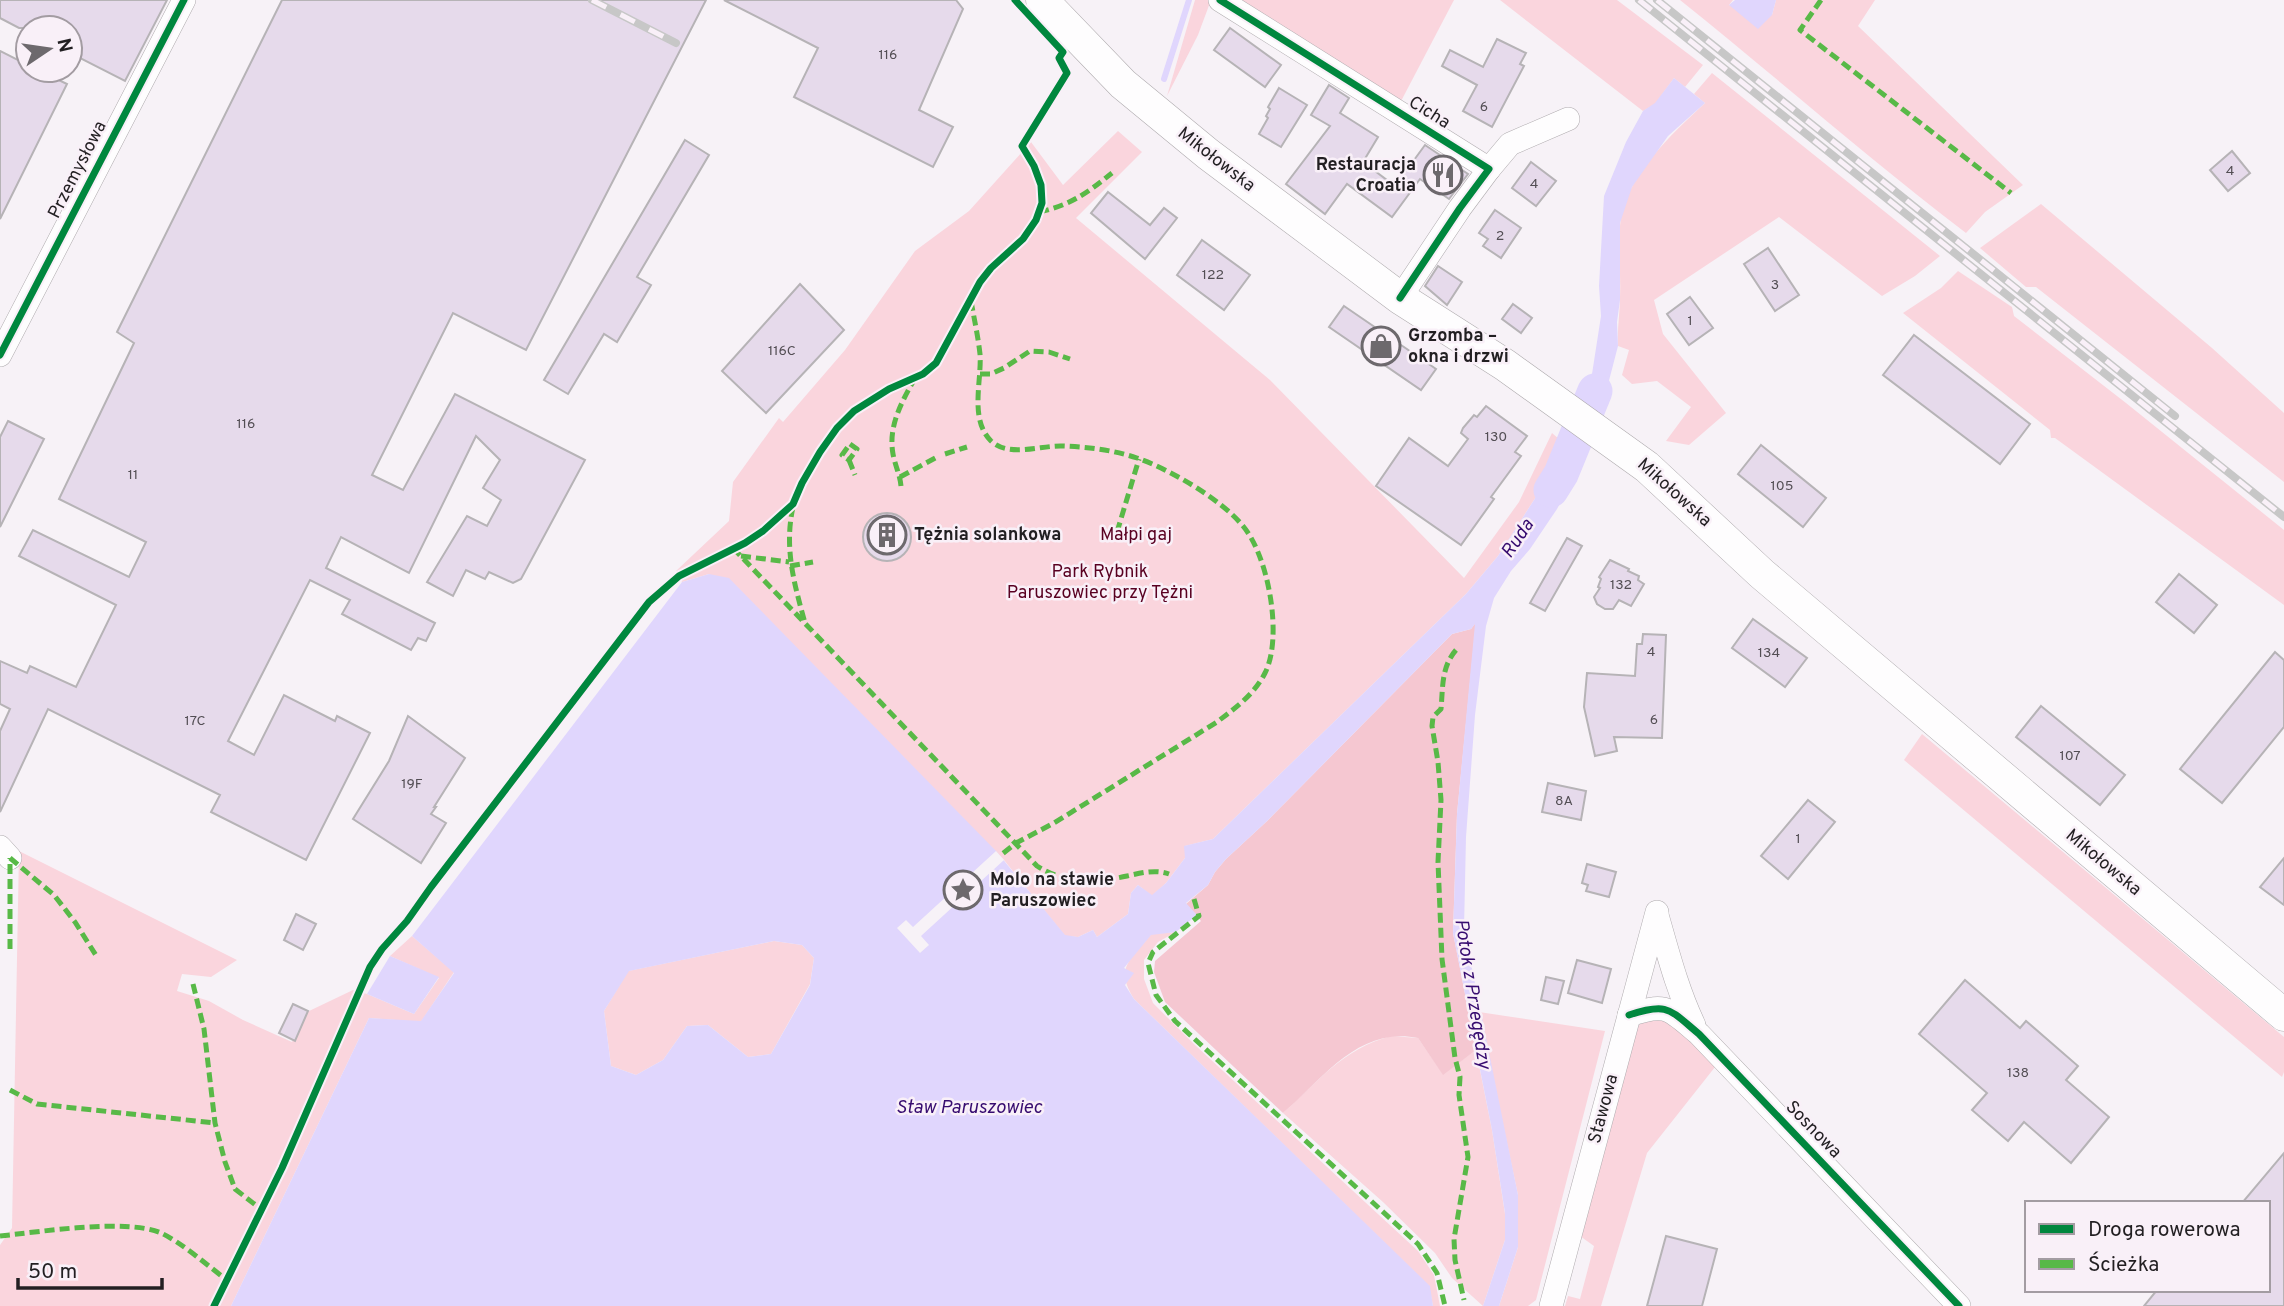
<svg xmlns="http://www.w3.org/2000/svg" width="2284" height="1306" viewBox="0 0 2284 1306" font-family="Overpass,sans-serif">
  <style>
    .green { fill: #fad5dd }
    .forest { fill: #f5c7d1 }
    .water { fill: #e0d6fd; fill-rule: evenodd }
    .pier { fill: #f7f2f7 }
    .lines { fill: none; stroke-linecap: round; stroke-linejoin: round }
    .stream { stroke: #e0d6fd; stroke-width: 6 }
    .river { stroke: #e0d6fd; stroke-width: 35 }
    .building { fill: #e6daeb; stroke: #b6b3b6; stroke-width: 2 }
    .minor-casing { stroke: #afabae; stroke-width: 24 }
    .secondary-casing { stroke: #afabae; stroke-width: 33 }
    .minor { stroke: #fefdfe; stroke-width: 23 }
    .secondary { stroke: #fefdfe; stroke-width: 32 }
    .rail-casing { stroke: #c7c7c7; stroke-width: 8 }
    .rail { stroke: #f9f0f8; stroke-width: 5; stroke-dasharray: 16; stroke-linecap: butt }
    .quiet { stroke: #58b947; stroke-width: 5; stroke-dasharray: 10 5; stroke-linecap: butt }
    .cycleway-casing { stroke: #f9f0f8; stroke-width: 11 }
    .cycleway { stroke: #00873e; stroke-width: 7 }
    .labels { text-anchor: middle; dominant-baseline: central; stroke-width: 5; stroke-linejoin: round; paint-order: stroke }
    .number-label { font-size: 14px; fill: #534e54 }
    .street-label { font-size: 18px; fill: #221f22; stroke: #f9f0f8 }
    .poi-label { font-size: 18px; font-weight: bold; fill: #221f22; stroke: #f9f0f8; text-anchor: start }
    .park-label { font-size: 18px; fill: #590021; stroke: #f9f0f8 }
    .water-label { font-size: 19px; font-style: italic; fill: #370c70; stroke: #f9f0f8 }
  </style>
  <rect width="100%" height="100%" fill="#f7f2f7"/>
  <g class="green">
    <path d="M1195,0H1211L1198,35L1167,96Z"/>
    <path d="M1232,0H1454L1399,105Z"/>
    <path d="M1500,0H1617L1703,65L1685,87L1674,78L1655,104L1643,111Z"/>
    <path d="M1680,0H1733L1729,5L1772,15L1776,0H1875L1858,26L2023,185L1985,212L1966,233C1868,158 1776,77 1680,0Z"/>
    <path d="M1712,73L1940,256L1915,276L1882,296L1779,217L1654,300L1663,334L1726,413L1689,445L1666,441L1691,407L1657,381L1632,384L1622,375L1629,350L1618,346C1617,329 1620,313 1620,297C1621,273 1618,249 1620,226C1623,178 1672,134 1705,103L1694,94Z"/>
    <path d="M1118,131L1142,152L1076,218L1270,380L1464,578L1519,502L1552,433L1568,447L1498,556L1466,594L1213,839L1185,846V858L1166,883L1152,896L1138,885L1131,893L1128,914L1097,937L1093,930L1078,937L1065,936L1004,860L709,574L682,582L676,571L729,521L733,482L779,418L783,422L845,350L915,251L969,211L1031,142L1063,185Z"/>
    <path d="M2041,204L2212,348L2284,413V482L2036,287H2026L1980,248Z"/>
    <path d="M1958,271L2012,307L2014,316L2126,403L2284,530V605L2055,438H2051L2050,430L1903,313L1941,288Z"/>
    <path d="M1922,734L2284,1037V1072L2282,1077L1904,760Z"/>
    <path d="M19,851L237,960L211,977L182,974L177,991L209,1001L243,1020L292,1042L307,1012L353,990L367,994L414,1014L439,978L390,956L412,936L454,972L421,1022L369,1018L231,1306H0V1245L12,1228Z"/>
    <path d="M1176,932L1158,942L1144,960V979L1153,1003L1195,1045L1418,1251L1434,1275L1440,1306H1433L1429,1286L1134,999C1114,967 1131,960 1151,934Z"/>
    <path d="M774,941L802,945L814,958L810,984L771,1054L748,1057L708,1025L687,1026L663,1060L636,1075L611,1066L604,1011L628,971Z"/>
    <path d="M1479,1012L1605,1031L1536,1300L1528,1306H1499L1518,1247V1195Z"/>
    <path d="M1645,1019H1668L1715,1067L1647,1153L1601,1306H1565L1568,1296L1580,1299L1594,1246L1580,1236L1637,1027Z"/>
    <path d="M1391,1036L1418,1038L1443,1074L1476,1050L1492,1130L1505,1214V1240L1483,1306L1452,1278L1435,1253L1383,1202L1283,1113C1318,1082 1342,1049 1391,1036Z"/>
  </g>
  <path class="forest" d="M1476,622L1457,814L1453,933L1476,1050L1443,1075L1418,1038C1358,1026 1323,1079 1283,1113L1165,1002L1154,972L1155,961L1201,921L1186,904L1208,885L1215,872L1226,859L1266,822L1452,634L1471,629Z"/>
  <g class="water">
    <path d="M1735,0H1776L1772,15L1758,29L1729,5Z"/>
    <path d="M1674,78L1705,103L1668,136L1632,187L1620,223V300L1617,322L1618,346L1599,419L1581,405L1592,374L1601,316L1599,286L1604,196L1626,142L1643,111L1655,103Z"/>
    <path d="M1568,447L1584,459L1557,509L1530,549L1511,571L1494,598L1486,626L1475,715L1466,837L1464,929L1518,1195V1247L1499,1306H1483L1505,1240V1213L1492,1130L1453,933L1457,814L1475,624L1471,629L1452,634L1266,822L1226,859L1215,872L1208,885L1186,903L1197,915L1176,932L1151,935L1124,968L1134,973L1125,985L1134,999L1430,1286L1433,1306H231L369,1018L421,1021L454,973L412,936L682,582L709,574L729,578L996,851L1065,935L1078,937L1093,930L1097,937L1128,914L1131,893L1138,885L1152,895L1166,883L1185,858L1184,846L1213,839L1466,594L1498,556ZM774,941L802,945L814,958L810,985L771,1054L748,1057L708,1025L687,1026L663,1060L636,1075L611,1066L604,1011L629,971Z"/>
    <path d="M390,956L439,977L414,1014L367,994Z"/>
  </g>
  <path class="pier" d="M996,851L1004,860L921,936L929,945L920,953L897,928L906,920L913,927Z"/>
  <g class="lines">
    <path class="stream" d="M1164,79L1189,0"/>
    <path class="river" d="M1551,490L1561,474L1595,391"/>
  </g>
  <g class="building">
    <path d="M0,0H167L125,81L70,53V28H19L0,18Z"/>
    <path d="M282,0H706L526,350L453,313L372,475L403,490L455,394L585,460L521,579L513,583L489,572L485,579L466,570L453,596L427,582L467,516L487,526L501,500L483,488L500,460L476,436L409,573L341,537L326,568L435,623L426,641L418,638L411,650L342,614L350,600L310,580L228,741L254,755L284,695L335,721L337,716L370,733L306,860L211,812L220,795L48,709L0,812V731L10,709L0,704V661L27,673L30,666L76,687L116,605L19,556L33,530L129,577L146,542L59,499L134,343L117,332Z"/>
    <path d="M724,0H956L963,9L919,110L953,127L933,167L794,97L818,48Z"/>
    <path d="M1230,28L1281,65L1265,87L1214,50Z"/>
    <path d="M1497,39L1526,53L1520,64L1524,66L1492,127L1463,111L1477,85L1442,66L1450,50L1483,67Z"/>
    <path d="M0,51L28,65V70H38L67,84L0,219Z"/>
    <path d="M1329,85L1349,98L1340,113L1378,137L1363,162L1395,186L1425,145L1468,174L1449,199L1420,179L1392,217L1347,184L1325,214L1286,184L1330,126L1311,115Z"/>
    <path d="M1279,88L1307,105L1281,147L1259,134L1268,118L1266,116L1270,109L1268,107Z"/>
    <path d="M685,140L709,155L637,277L651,285L617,342L604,334L568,394L544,380Z"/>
    <path d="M2232,151L2250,173L2228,191L2210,170Z"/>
    <path d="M1531,162L1556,181L1536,206L1512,188Z"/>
    <path d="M1108,192L1150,225L1164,208L1177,218L1145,259L1091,213Z"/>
    <path d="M1495,210L1521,228L1501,258L1483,246L1488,239L1479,233Z"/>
    <path d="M1202,240L1250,275L1224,310L1177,275Z"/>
    <path d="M1768,248L1799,295L1775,311L1744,264Z"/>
    <path d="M1438,266L1462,282L1447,305L1425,286Z"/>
    <path d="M800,284L844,330L766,413L722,371Z"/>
    <path d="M1690,297L1713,328L1689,345L1667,314Z"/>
    <path d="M1513,304L1532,318L1521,333L1502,319Z"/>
    <path d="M1344,306L1436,369L1421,390L1329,327Z"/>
    <path d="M1914,335L2030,424L2000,464L1883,375Z"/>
    <path d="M1486,406L1527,436L1515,452L1521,456L1491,497L1494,499L1461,545L1376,486L1409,438L1448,466L1468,439L1461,433L1463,428L1474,415L1477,417Z"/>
    <path d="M8,421L44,439L0,527V437Z"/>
    <path d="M1761,445L1826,498L1803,527L1738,474Z"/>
    <circle cx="887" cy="537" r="24"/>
    <path d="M1567,538L1582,546L1545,611L1530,603Z"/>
    <path d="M1610,560L1629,569L1628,571L1639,576L1638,580L1644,584L1631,606L1619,600L1613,609H1605L1597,604L1594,597L1600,588L1598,587L1601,579L1599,577Z"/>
    <path d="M2179,574L2217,605L2194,633L2156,602Z"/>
    <path d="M1753,619L1807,658L1785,687L1732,648Z"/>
    <path d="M1643,634L1666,635L1662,738L1614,737L1617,751L1595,756L1584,707L1587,673L1635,676L1637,644H1642Z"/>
    <path d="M2275,652L2284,660V727L2222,803L2180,769Z"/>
    <path d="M2041,706L2125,775L2100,805L2016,737Z"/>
    <path d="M408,716L465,758L434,807H436L431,814L446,823L421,863L353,819L389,761Z"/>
    <path d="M1548,783L1586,791L1581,820L1542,812Z"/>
    <path d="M1808,800L1835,822L1788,879L1761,856Z"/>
    <path d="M2284,858V905L2260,887Z"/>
    <path d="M1587,864L1616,872L1609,897L1586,891L1588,885L1582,883Z"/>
    <path d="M296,914L316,924L303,950L284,940Z"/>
    <path d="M1577,960L1611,969L1602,1003L1568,993Z"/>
    <path d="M1546,977L1564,981L1558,1004L1541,1000Z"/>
    <path d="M1965,980L2020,1028L2026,1021L2078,1066L2066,1080L2109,1117L2071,1163L2024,1122L2008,1141L1972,1110L1987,1093L1919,1034Z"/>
    <path d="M293,1004L308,1011L295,1041L279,1033Z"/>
    <path d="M2284,1153V1306H2144L2157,1290H2268V1203H2242Z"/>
    <path d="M1666,1236L1717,1249L1702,1306H1647Z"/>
  </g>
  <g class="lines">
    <defs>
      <g id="minor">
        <path d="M1220,0L1489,169L1460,208L1400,298"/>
        <path d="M1489,169L1510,144L1568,119"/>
        <path d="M0,355L184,0"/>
        <path d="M0,847L10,858"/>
        <path d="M1657,915C1668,953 1677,989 1694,1025"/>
        <path d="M1629,1015C1668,1002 1669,1009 1699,1034L1959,1306"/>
        <path d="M1551,1306L1657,912"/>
      </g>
      <path id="secondary" d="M1042,0L1123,84L1208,154L1400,298L1505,365L1647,467L1762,574L2284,1015"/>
    </defs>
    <use href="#minor" class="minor-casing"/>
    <use href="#secondary" class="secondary-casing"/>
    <use href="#minor" class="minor"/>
    <use href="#secondary" class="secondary"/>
    <defs>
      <g id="rail">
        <path d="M592,0L676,43"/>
        <path d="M1639,0L2284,517"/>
        <path d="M1657,0L2175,416"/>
      </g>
    </defs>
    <use href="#rail" class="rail-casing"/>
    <use href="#rail" class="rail"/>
    <g class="quiet">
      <path d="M1821,0L1800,30L2011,193"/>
      <path d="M1039,212C1071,205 1087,193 1112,173"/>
      <path d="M971,301C974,318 978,336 980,354C982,381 969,419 991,441C1009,458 1041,445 1063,446C1088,447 1113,450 1137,458C1169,469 1221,499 1243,526C1269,557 1283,638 1265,673C1254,695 1235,708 1217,722L1054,823L1016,843L1001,855"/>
      <path d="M980,374H991L1004,368L1030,351L1049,352L1070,359"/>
      <path d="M850,444L857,449L849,460L842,455Z"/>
      <path d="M945,454L967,447"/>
      <path d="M849,460L855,475"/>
      <path d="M900,477L939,456"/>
      <path d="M901,486C900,475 895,465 893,454C888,427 901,403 914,380"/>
      <path d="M793,507C784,548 794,583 805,623"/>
      <path d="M1117,532L1139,459"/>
      <path d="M733,548L1037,866C1065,884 1095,883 1127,876C1141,873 1155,869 1169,874"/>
      <path d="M741,556L789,562"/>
      <path d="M790,566L813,562"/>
      <path d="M1456,650C1441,667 1443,688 1441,709L1433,717L1432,726L1438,762L1441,800L1438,862L1442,959L1455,1058L1460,1077L1459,1095L1468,1157L1454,1239L1455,1260L1464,1300"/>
      <path d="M10,858L54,895L75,922L97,957"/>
      <path d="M1194,899L1199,916L1153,952L1148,963L1156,995L1175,1021L1418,1244L1437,1273L1445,1306"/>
      <path d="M10,949V858"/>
      <path d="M193,984L204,1029L215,1123L225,1162L235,1189L262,1210"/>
      <path d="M10,1090L37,1104L215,1123"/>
      <path d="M0,1236C39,1232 127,1218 161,1233C181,1242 208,1266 227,1280"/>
    </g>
    <defs>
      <g id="cycleway">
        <path d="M1220,0L1489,169L1460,208L1400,298"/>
        <path d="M0,355L184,0"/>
        <path d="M1629,1015C1668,1002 1669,1009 1699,1034L1959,1306"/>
        <path d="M214,1306L282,1168L370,967L382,949L407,921L431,887L649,602L679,576L745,543L763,531L793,504L802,483L820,452L837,428L854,411L889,389L923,374L936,363L980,282L991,268L1023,239L1036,220L1042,203L1041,185L1034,166L1022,146L1067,73L1059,58L1063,52L1015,0"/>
      </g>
    </defs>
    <use href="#cycleway" class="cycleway-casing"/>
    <use href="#cycleway" class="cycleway"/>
  </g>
  <defs>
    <symbol id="restaurant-ring" viewBox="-11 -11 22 22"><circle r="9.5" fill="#f9f0f8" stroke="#6d696d" stroke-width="1.5"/><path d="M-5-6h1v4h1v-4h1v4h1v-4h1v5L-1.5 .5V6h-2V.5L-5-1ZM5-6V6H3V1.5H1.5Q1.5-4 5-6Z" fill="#6d696d"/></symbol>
    <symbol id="shop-ring" viewBox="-11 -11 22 22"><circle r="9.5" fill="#f9f0f8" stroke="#6d696d" stroke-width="1.5"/><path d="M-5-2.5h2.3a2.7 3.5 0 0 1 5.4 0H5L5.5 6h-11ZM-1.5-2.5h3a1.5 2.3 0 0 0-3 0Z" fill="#6d696d"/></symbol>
    <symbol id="building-ring" viewBox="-11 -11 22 22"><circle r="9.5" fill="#f9f0f8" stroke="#6d696d" stroke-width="1.5"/><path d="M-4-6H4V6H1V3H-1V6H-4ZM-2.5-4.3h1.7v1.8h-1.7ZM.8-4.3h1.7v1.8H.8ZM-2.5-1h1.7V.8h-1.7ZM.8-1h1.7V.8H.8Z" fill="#6d696d"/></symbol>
    <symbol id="sight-ring" viewBox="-11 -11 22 22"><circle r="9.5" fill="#f9f0f8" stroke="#6d696d" stroke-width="1.5"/><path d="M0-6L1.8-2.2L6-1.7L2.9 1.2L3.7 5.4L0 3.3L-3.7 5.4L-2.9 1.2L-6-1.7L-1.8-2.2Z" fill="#6d696d"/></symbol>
  </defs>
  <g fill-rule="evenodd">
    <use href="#restaurant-ring" x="1421" y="153" width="44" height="44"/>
    <use href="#shop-ring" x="1359" y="324" width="44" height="44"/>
    <use href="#building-ring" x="865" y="513" width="44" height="44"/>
    <use href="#sight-ring" x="941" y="868" width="44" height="44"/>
  </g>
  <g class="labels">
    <g class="number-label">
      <text x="888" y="55">116</text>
      <text x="1484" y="107">6</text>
      <text x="2230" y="171">4</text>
      <text x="1534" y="184">4</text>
      <text x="1500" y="236">2</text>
      <text x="1213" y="275">122</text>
      <text x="1775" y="285">3</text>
      <text x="1690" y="321">1</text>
      <text x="782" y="351">116C</text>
      <text x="246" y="424">116</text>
      <text x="1496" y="437">130</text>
      <text x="133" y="475">11</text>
      <text x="1782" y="486">105</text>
      <text x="1621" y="585">132</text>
      <text x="1651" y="652">4</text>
      <text x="1769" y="653">134</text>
      <text x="1654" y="720">6</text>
      <text x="195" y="721">17C</text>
      <text x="2070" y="756">107</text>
      <text x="412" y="784">19F</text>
      <text x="1564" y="801">8A</text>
      <text x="1798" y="839">1</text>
      <text x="2018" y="1073">138</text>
    </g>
    <g class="street-label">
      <text transform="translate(1429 113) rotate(32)">Cicha</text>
      <text transform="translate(1216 160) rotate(38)">Mikołowska</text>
      <text transform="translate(78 170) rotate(-63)">Przemysłowa</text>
      <text transform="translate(1674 493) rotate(42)">Mikołowska</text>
      <text transform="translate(2103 863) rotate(40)">Mikołowska</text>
      <text transform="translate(1604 1109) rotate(-75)">Stawowa</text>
      <text transform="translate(1813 1130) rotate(46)">Sosnowa</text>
    </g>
    <g class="poi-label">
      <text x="1416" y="165" text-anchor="end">Restauracja<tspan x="1416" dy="21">Croatia</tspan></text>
      <text x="1408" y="336">Grzomba –<tspan x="1408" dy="21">okna i drzwi</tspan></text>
      <text x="914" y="535">Tężnia solankowa</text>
      <text x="990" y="880">Molo na stawie<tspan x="990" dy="21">Paruszowiec</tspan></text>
    </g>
    <g class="park-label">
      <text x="1136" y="535">Małpi gaj</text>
      <text x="1100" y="572">Park Rybnik<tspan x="1100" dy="21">Paruszowiec przy Tężni</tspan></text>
    </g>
    <g class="water-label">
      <text transform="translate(1518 539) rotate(-56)">Ruda</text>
      <text transform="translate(1472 994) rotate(81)">Potok z Przegędzy</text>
      <text x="969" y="1108">Staw Paruszowiec</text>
    </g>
  </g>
  <rect x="2025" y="1201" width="245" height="91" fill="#f9f0f8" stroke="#a39ca2" stroke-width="2"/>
  <rect x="2039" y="1224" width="35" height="10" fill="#00873e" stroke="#a39ca2" stroke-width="2"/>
  <text x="2088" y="1236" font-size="21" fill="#221f22">Droga rowerowa</text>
  <rect x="2039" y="1259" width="35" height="10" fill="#58b947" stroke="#a39ca2" stroke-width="2"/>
  <text x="2088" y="1271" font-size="21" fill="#221f22">Ścieżka</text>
  <g transform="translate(49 49) rotate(77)"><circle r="33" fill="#f9f0f8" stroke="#a39ca2" stroke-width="2"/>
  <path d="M0-5L12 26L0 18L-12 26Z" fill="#6d696d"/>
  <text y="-10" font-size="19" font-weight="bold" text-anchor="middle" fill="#221f22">N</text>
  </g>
  <path d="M18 1278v10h144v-10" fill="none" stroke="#221f22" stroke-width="3.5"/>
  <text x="28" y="1278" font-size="21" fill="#221f22" stroke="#f9f0f8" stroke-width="5" paint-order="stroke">50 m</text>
</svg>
